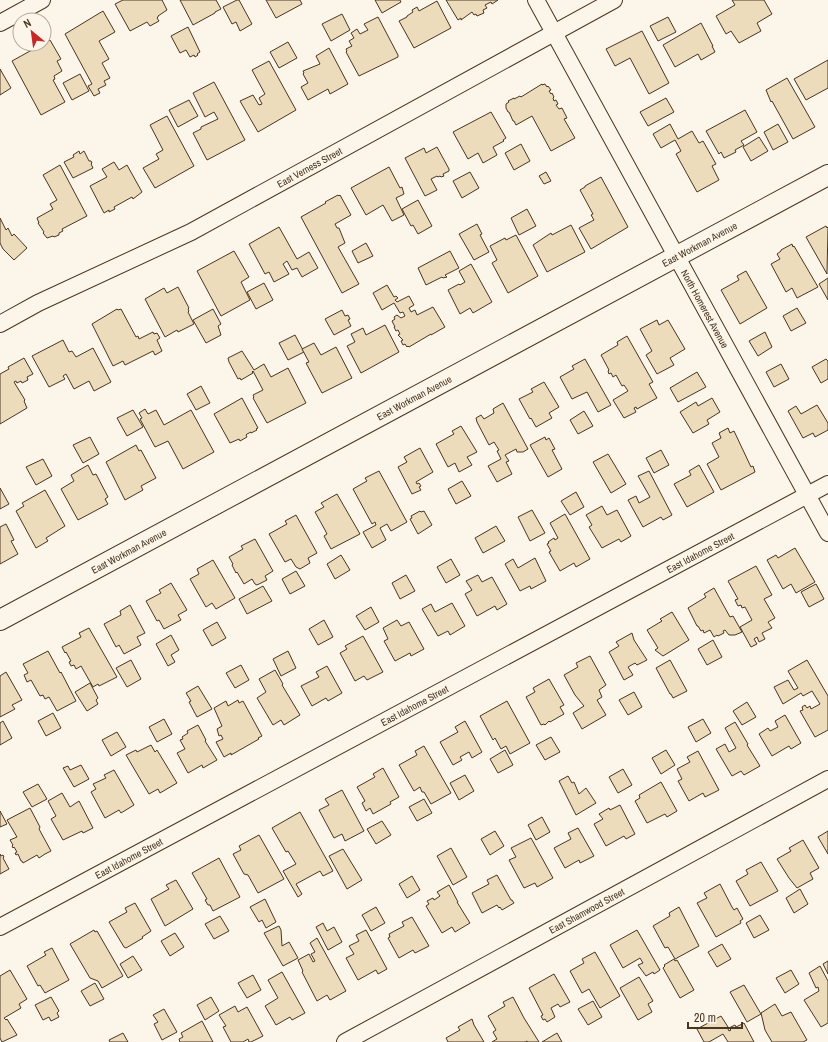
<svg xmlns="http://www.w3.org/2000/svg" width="828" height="1042" viewBox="0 0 828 1042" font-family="'Archivo Narrow',sans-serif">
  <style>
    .building { fill: #ecdcbc; stroke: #4a3520 }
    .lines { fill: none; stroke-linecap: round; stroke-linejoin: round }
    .minor-casing { stroke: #4a3520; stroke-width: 18 }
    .tertiary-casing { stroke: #4a3520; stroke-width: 22 }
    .minor { stroke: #fbf6e9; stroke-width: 16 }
    .tertiary { stroke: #fbf6e9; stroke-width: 20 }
    .labels { text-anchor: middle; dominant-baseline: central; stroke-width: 3; stroke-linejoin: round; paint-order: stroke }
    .street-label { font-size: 10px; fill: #4a3520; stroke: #fbf6e9 }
  </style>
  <rect width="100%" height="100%" fill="#fbf6e9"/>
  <g class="building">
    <path d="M123,0H162L167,10L158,16V17L157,18L159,21L150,26L147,22L130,31L115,4Z"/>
    <path d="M180,0H216L221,9L215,12V13L193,25Z"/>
    <path d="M237,0H239L252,24L240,31L236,22L232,24L223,7Z"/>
    <path d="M266,0H300L302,4L276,18Z"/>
    <path d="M375,0H400L401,2L382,13Z"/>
    <path d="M446,0H498L492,4L491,2L485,5L487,8L483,10L484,13L477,16L476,14L474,15L472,12L461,20V18L458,20Z"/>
    <path d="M732,0H764L772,14L757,23L761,31L739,43L731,31L726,34L716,16L735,5Z"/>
    <path d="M437,1L451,28L414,48L399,21L407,17V16L413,12L412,10L417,7L419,11Z"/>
    <path d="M103,11L115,32L99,41L109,59L102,63L110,78L104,81L106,85L98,89L100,93L94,96L88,86L92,84L65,34Z"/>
    <path d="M342,14L350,30L331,41L322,24Z"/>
    <path d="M378,17L398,55V57L359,76L346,52L347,51L346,49L352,46L349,41L354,38L351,33L357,29L360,34L368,30L364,24Z"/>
    <path d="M668,17L676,32L658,41L650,26Z"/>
    <path d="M701,23L713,46H712L715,52L701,60L698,54L675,67L663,45Z"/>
    <path d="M188,27L200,52L197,54L198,55L195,57L194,55L190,57L186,50L180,53L171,36Z"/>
    <path d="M642,31L669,83L649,94L630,58L615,66L606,49Z"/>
    <path d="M50,40L61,59L57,61L62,71L54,76L55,79L53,80L65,102L41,115L12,61Z"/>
    <path d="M288,42L297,58L279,68L270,52Z"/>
    <path d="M329,48L348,84L330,94L328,89L308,100L301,87L308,83L303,74L304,73L303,71L320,64L316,56Z"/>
    <path d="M828,60V88L806,100L794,79Z"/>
    <path d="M269,61L296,110L258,132L240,101L253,95L259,105L262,104L259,98L265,94L252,70Z"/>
    <path d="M0,69L11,88L0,95Z"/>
    <path d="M80,74L89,91L72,100L63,83Z"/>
    <path d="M787,78L815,127L793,139L772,101L771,102L766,90Z"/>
    <path d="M214,82L245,140L207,160L193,133L201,129V127L218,119L214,112L205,117L193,93Z"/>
    <path d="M542,84V85L545,84L547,87L548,86L551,90L549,91L551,94L552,93L554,97L553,98L554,101L556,100L558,104L556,105L559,109L562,108L567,118L564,119L575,138L551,151L532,116L516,125L514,121H513L509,112H508L506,108V104L509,102L508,101L514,98V99L520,96L521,97Z"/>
    <path d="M666,98L674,112L648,126L640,112Z"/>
    <path d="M189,100L198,116L178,127L169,110Z"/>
    <path d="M745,110L757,132L741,141L744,145L735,150L736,152L724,158L721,152L719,154L706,131Z"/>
    <path d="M491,112L506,138L503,140L504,141L493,147L497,155L483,163L478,153L468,159L453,132Z"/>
    <path d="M167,116L194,166L155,188L143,168L159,159L156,154L163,150L150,125Z"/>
    <path d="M670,124L678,139L692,131L699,143L703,141L716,164L712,166L719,180L697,192L676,154L681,151L675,140L661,148L653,134Z"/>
    <path d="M778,124L788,142L773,150L764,132Z"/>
    <path d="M759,137L768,151L751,161L743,147Z"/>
    <path d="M521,144L530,161L514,170L505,153Z"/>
    <path d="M437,147L449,169V171L443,174L444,176L441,177L440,176L438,177L437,176L431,179L437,190L425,196L405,158L424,148L426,153Z"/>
    <path d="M79,151L80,154L84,151L89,161H91L92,163L91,164L93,168L73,178L64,162L74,157L73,155Z"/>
    <path d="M114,162L119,170L127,165L142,192L133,199L132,197L114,207L115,209L109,212V210L104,213L90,186L107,177L102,169Z"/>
    <path d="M60,165L87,216L62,229L63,231L59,233V235L54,237L53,236L47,238L43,233L44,232L38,223H39L37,218L53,209L50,204L57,200L43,175Z"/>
    <path d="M389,167L400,188L402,187L404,194L396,198L404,215L392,221L383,205L366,215L351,188Z"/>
    <path d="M470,172L479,188L462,198L453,181Z"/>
    <path d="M546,172L551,181L544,184L539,176Z"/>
    <path d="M601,177L628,227L591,249L579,228L594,220L591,215L593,214L580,190L585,187V186Z"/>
    <path d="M338,195L339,196L340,195L351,215L335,224L337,228H339L345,243L338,247L359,284L342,293L301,217L326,203L325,202Z"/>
    <path d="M418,200L432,226L418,234L413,225L411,226L402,209Z"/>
    <path d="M527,209L536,226L519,235L511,218Z"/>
    <path d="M0,218L6,230L8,228L12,236L14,234L27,248L14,260L3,249L0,243Z"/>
    <path d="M477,224L482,234L480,235L489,252L474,260L459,234Z"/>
    <path d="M571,225L585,252L547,272L533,245L551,233L552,235Z"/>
    <path d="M826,226L827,228L828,227L827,274L806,237Z"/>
    <path d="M279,227L297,259L309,252L318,268L302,277L297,268L292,270L287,261L283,264L289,274L274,282L269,272L265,274L249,244Z"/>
    <path d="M516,235L538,276L508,293L492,263L497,260L490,246L505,238L506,240Z"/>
    <path d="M366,243L373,256L358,263L352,251Z"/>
    <path d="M792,244L793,247L794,246L818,287L797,298L792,288L786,292L771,264L780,259L777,254L781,251V250Z"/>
    <path d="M234,251L249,277L241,282L250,300L221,316L197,271Z"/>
    <path d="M450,251L459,268L445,275L447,277L443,278L442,277L426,285L418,268Z"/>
    <path d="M471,264L492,302L473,313L470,308L460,314L448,290L459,284L460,285L465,282L459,271Z"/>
    <path d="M746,271L767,308L740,324L721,290L739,280L737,276Z"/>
    <path d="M828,278V300L819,284Z"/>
    <path d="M264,283L273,300L256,309L247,292Z"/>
    <path d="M387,285L394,297L396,296L398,298L395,300L397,302L409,296L414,305L409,308L411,312L415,310L417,315L433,307L445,327L431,335V334L409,347L408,346L407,347L405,344L403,345L401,341L403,340L398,335L400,334L398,330L396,331L394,327H395L392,321L395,319L394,317L397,315L401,318L405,316L403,312L400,313L394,303L382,310L373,293Z"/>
    <path d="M178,287L189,308L188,309L189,311L188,312L194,324L178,332L177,330L165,337L145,299L164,288L167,293Z"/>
    <path d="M797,308L806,323L791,331L783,316Z"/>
    <path d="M117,309L118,310L121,309L136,337L138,336L139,339L153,332L154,334L157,333L160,338L157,340L162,351L155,355L153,351L125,365L123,361L113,366L92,324Z"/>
    <path d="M213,309L221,324L218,326L221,335L206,343L193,320Z"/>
    <path d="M342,310L345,316L348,315L350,319L348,320L351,326L334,335L325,319Z"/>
    <path d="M657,320L659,325L668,320L685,349L670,358L674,365L657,374L646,355L652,351L640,329Z"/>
    <path d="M385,325L399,352L361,373L347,346L355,342L351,334L363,328L366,335Z"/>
    <path d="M765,332L772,347L758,356L749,341Z"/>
    <path d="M295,335L304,352L288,360L279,343Z"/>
    <path d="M627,336L653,382L649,384L657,398L637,409L636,407L634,408L636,412L624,418L613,400L628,391L624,385L622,386L616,375L613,377L611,373L609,374L608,371L609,370L601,355L618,345L617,342Z"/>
    <path d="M63,340L69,352L72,351L76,357L93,348L111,382L94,391L89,381L74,389L66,374L63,376L65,379L49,387L32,356Z"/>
    <path d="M314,343L321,355L336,347L352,378L322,393L306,363L309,362L302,349Z"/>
    <path d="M242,351L254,370L264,364L271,377L288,368L306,403L267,423L253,398L254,397L253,395L263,390L253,371L252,372L253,373L241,380L240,378L238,379L229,362L228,358Z"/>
    <path d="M24,358L33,374L27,377L28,380L22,383L21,381L17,383L16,381L14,382L25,400L24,401L27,408L0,424V374L9,369L8,367Z"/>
    <path d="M585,359L611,405L598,412L587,392L572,399L560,377L574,369L572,366Z"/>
    <path d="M826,359L828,361V379L821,383L812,367Z"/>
    <path d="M781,364L789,379L774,387L766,372Z"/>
    <path d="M697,372L706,387L678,402L670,388Z"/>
    <path d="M544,382L559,407L549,413L552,418L536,427L531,418L530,419L519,399L533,392L531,389Z"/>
    <path d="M201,386L210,403L196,410L187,394Z"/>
    <path d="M242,398L258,428L256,429L257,430L251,433V432L247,434L246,435L247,437L240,441L239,439L230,443L214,414Z"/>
    <path d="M712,398L720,412L707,420L709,424L693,433L680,412L696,402L698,406Z"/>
    <path d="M503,403L528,449L523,452H517L516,449L505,455L509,461L506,462L512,474L497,482L488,466L501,459L497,451L499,450L494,442L489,445L477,422L476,418L481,415L484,419L494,413L493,409Z"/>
    <path d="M817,405L828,423V430L815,437L813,433L803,438L788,411L796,406L801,414Z"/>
    <path d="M145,409L148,414L156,410L164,425L191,410L214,452L183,469L168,441L155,447L140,419L142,418L139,413Z"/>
    <path d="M133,410L143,427L127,436L117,418Z"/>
    <path d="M584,411L593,426L578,434L570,420Z"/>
    <path d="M461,426L477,452L467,457L472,465L459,472L455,463L448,467L436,444L454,434L452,431Z"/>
    <path d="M728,428L730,433L734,431L751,467L753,466L755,472L721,490L707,464L719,457L712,443L721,438L719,433Z"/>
    <path d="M90,437L99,454L83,463L73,445Z"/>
    <path d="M545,437L546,440L549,438L555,449L552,450L562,469L548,477L530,445Z"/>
    <path d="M136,445L139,451L141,450L156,478L141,486L143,490L125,500L106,462Z"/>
    <path d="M420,448L433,472L416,482L417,484L419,483L421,486L419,487L421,490L412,494L398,467L407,462L404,457Z"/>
    <path d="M661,450L669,465L654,473L646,458Z"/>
    <path d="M608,454L626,484L611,493L593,462Z"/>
    <path d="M43,459L52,476L36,485L26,467Z"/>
    <path d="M88,465L93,475L96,474L108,497L105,499L108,504L78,520L61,489L74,481L71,475Z"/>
    <path d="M699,465L714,492L687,507L674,484L691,475L689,471Z"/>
    <path d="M379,471L407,522L391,531L387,524L380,528L386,540L372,548L363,532L376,525L375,522L372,524L353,489L367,481L365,478Z"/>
    <path d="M649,471L672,515L663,520L661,517L643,527L628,500L636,496L639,503L650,497L638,476Z"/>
    <path d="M462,481L471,496L456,504L448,489Z"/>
    <path d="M0,488L9,504L0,509Z"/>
    <path d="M45,490L65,526L46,538L48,541L36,548L16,511L24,506L22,503Z"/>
    <path d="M576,492L584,507L570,515L561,501Z"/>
    <path d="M337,494L360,534L331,549L324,536L327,534L325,530L315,512L324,507L321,503Z"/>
    <path d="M602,506L607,515L617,510L631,536L621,542L619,539L602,548L589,527L592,525L586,515Z"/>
    <path d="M532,510L545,533L530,541L518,517Z"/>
    <path d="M420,511L421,512L424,511L432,525L418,534L410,519L412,518L411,516Z"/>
    <path d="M565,514L590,559L576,567L574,563L560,571L549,552L551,551L547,544L549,543L548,542L554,538L555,540L558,538L550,523Z"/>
    <path d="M296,515L317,553L308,558L310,563L300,569L296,567L291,559L285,562L269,534L287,524L285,521Z"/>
    <path d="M6,524L14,540L11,541L18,554L0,564V527Z"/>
    <path d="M496,526L505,541L483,553L475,538Z"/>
    <path d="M255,539L273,571L265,576L267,580L257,585L255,584L252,579L244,584L237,572L236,573L232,565L233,564L229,557L243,549L241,546Z"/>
    <path d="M795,548L815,582L796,593L791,584L783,589L767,560L776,555L778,558Z"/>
    <path d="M341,555L350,570L335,579L327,564Z"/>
    <path d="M535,558L546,581L531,589L530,586L520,591L505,564L513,559L518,568Z"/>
    <path d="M451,559L460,575L446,583L437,567Z"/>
    <path d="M213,560L235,598L216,609L212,603L206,607L190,579L199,574L197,569Z"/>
    <path d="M756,566L772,595L764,599L775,618L768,622L772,628L762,633L765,639L759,642L757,637L754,639L757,644L751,647L740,627L752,620L745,607L742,608L741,605L738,606L735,600L738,599L728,581Z"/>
    <path d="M296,571L305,586L290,594L282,579Z"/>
    <path d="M406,575L415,591L400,599L392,583Z"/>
    <path d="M478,575L482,582L492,577L507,604L497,610L495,606L477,616L465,594L472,590L466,581Z"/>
    <path d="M171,583L187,610L178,615L181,620L164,629L159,620L157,621L146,601L161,593L159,590Z"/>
    <path d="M816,584L824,599L809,607L801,592Z"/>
    <path d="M263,586L272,601L247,614L239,599Z"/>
    <path d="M714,588L730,617L733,616L742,632L735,635H729L725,630L723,631L724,633L718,636L717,635L714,637L710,630L704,633L703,630L701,631L698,626H697L688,608L706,597L704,594Z"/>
    <path d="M452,603L465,626L450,635L448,631L438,636L422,609L431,604L435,612Z"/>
    <path d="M130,605L145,633L137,637L141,645L124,654L119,645L116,647L104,624L121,615L120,611Z"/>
    <path d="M371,607L379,622L365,630L356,616Z"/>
    <path d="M672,612L689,640L663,656L655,650L658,648L647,630L662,621L660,619Z"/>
    <path d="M324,620L333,637L318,645L309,629Z"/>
    <path d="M397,620L401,626L409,622L424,649L411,656L410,653L395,661L384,641L388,639L383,628Z"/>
    <path d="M217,622L226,638L212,646L203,630Z"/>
    <path d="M89,628L117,677L99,686L98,684L93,687L81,666L76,669L74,665L71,666L69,662L71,661L66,652L65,653L62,647L81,637L79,633Z"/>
    <path d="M632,633L634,640L647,660L637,665L635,663L628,667L633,675L624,680L609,652L619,646L616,642Z"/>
    <path d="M171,635L179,650L171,655L175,662L168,666L156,644Z"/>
    <path d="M363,636L383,672L367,680L364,676L355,681L340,653L347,649L345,646Z"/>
    <path d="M713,640L722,657L707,665L698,649Z"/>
    <path d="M48,651L60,673L61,672L76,701L57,711L49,697L45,699L43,695L40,696L31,680L27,682L24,675L28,673L23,664Z"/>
    <path d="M288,651L296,668L281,676L273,659Z"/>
    <path d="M590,656L606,685L599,690L602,697L597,700L606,715L582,729L573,713L584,706L575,695L564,675L578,667L576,663Z"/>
    <path d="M131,660L141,679L127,687L116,668Z"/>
    <path d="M670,660L687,691L673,698L671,694H670L656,668Z"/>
    <path d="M807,660L828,696V730L815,737L800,711L803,710L802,707L805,705L807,708L810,706L811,709L820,704L812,691L803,696L801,693L783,704L774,687L788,680L794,690L798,688L788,671Z"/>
    <path d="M241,665L249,680L235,688L226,673Z"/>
    <path d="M327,666L342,693L328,701L326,698L312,706L301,686L319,677L316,672Z"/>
    <path d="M275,670L283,684L282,685L300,715L284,725L281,720L273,725L257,698L266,692L259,679Z"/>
    <path d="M6,672L22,700L12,705L15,709L0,717V676Z"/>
    <path d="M549,679L564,705L560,707L564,714L550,722L549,721L545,725L544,724L541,725L526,697L535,692L533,688Z"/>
    <path d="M90,683L98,698L96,700L98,704L87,711L75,692Z"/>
    <path d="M198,686L212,709L197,717L189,702L191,701L186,693Z"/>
    <path d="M634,692L642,707L628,715L619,700Z"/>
    <path d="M238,700L239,703L243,701L262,736L258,738L259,739L231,755V753L224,757L216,742L223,739L221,735L219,736L217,729L222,726L214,708L226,701L228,706Z"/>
    <path d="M507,701L530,743L510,754L506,746L501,749L495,738L493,740L480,716Z"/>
    <path d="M747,702L756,717L742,725L733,711Z"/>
    <path d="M53,713L61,728L46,736L38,721Z"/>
    <path d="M785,715L801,743L791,749L789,746L772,756L759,734L768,728L770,731L778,727L775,721Z"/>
    <path d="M164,719L172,734L157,742L149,727Z"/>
    <path d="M703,719L711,733L696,742L688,727Z"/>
    <path d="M3,721L12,738L0,745V723Z"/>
    <path d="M465,721L482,752L472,758L469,752L460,757L462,760L453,765L440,742L458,732L455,727Z"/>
    <path d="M735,722L748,744L747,745L760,766L744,775L741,771L732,776L716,749L725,744L729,752L736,748L725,728Z"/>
    <path d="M198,725L206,740L205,741L217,760L203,768L202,765L188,773L177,753L185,749L180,740L183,739L182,737L188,733L187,731Z"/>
    <path d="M117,732L126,747L111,756L102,740Z"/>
    <path d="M551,737L560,752L545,760L536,745Z"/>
    <path d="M151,745L155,752L157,750L177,783L160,793L158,789L149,794L126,755L136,750L137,752Z"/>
    <path d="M424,746L451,793L431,804L424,792H422L420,787L414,791L399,765L417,755L415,751Z"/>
    <path d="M505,750L513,765L498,773L490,759Z"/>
    <path d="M666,750L675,765L661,774L652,758Z"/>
    <path d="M698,751L719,790L705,797L703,793L689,801L678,781L682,779L677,769L690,762L687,757Z"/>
    <path d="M81,765L89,779L74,787L63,768L68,766L70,770Z"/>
    <path d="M383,768L399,797L390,802L391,804L373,814L370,808L366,811L362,803L365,801L357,787L375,777L373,774Z"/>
    <path d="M623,769L632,785L618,793L609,777Z"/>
    <path d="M114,770L134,805L121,813L119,810L105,818L91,792L96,789L93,784L106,778L104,775Z"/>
    <path d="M465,775L474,791L459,800L450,783Z"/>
    <path d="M568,776L572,783L574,782L579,794L586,788L596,803L576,815L559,781Z"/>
    <path d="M661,782L677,811L667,817L665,814L647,823L635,801L640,798L639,795Z"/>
    <path d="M38,784L47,799L32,807L23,792Z"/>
    <path d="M342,790L364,831L345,841L342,834L334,838L319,810L329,805L325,799Z"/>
    <path d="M62,793L70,807L79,801L93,828L83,833L82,831L63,840L51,819L56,816L48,801Z"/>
    <path d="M424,799L432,813L417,821L409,807Z"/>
    <path d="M620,805L635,834L626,839L624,836L606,846L594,824L603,819L599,814L609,808L610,810Z"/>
    <path d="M30,808L40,827L39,829L51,851L45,854L39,858L37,855L23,863L22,861H21L18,854L16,855L15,853L17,852L14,847L13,848L12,846L13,845L10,840L17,837L7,820Z"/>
    <path d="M0,811L7,824L0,827Z"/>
    <path d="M300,812L333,871L323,876L320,871L296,884L302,894L298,897L283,871L296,864L288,851L286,852L272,828Z"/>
    <path d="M542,817L550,832L536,840L528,825Z"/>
    <path d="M382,821L391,835L376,844L367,829Z"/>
    <path d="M578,828L594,856L580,863L579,860L565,868L554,848L571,839L568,833Z"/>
    <path d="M495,831L504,846L490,855L481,839Z"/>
    <path d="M828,831V854L818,837Z"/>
    <path d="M259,835L284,879L258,893L248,875L244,874L233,854L241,850L239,846Z"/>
    <path d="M531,838L553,878L537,887L535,883L524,888L509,860L516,857L511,848Z"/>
    <path d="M803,840L819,868L810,873L813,879L797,888L789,878L777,859L791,851L789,848Z"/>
    <path d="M451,848L467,877L453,885L437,856Z"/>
    <path d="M343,849L362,880L347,889L329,856Z"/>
    <path d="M0,854L1,856L3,855L4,857L3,858L9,869L0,874Z"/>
    <path d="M219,858L240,897L213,911L210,905H208L205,900L207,899L192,873Z"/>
    <path d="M761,862L778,891L750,906L736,881L748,874L746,870Z"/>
    <path d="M497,875L511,900H512L514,903L502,910L500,907L499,908L497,905L482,913L472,893L489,884L487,880Z"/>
    <path d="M412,876L420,890L407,898L399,884Z"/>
    <path d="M176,880L193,909L165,926L151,899L169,889L166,885Z"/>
    <path d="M720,884L732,907L734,910L737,908L743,919L740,921L741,923L716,937L697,903L707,898L704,893Z"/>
    <path d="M449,885L458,902H457L470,923L455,932L452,927L442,933L426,906L429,904L427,901L433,898L434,900L440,896L437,892Z"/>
    <path d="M800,889L808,904L794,913L786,898Z"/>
    <path d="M265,899L276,922L266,928L262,920L259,922L250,907Z"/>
    <path d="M135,903L151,931L142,937L143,938L126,948L124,947L109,922L127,912L125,908Z"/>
    <path d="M376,907L385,923L371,931L362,915Z"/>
    <path d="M679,907L699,946L675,959L668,947L665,948L653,926L670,916L669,913Z"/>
    <path d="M760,915L769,930L754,938L746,923Z"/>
    <path d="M220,916L229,931L214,939L205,924Z"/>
    <path d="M412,917L429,946L415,953L413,950L399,958L388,938L390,937L389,934L404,926L402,922Z"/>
    <path d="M323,923L327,931L334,927L342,942L328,950L316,927Z"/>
    <path d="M279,926L281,930L282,946L289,942L298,958L283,966L264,933Z"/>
    <path d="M94,930L95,932L97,931L123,976L102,988L98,981L90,978L70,944Z"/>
    <path d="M366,930L387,969L378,974L376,970L358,980L346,958L354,954L349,946L359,941L356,935Z"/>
    <path d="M637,930L660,970L654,974L653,972L646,976L638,965L643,963L640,958L623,968L610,945Z"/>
    <path d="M175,933L184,947L170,956L161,941Z"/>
    <path d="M317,938L346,991L330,1000L327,995L317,1001L302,972L303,971L298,960L309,954L313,962L315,961L311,954L315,952L310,943Z"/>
    <path d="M722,944L731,959L717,967L708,952Z"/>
    <path d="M52,948L69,980L45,993L40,985L38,986L27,966L46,955L44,952Z"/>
    <path d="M595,952L620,996L600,1008L589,989L582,993L570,971L584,963L582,959Z"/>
    <path d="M133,956L142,970L128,978L120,964Z"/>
    <path d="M674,959L675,961L677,960L694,990L680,998L663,968L665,966L664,965Z"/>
    <path d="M828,961V974L823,964Z"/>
    <path d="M820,966L828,981V1023L821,1027L804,1000L819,991L818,987L816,988L809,973Z"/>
    <path d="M10,970L27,999L19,1004L21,1008L4,1018L6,1020L7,1019L17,1035L2,1042L0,1038V976Z"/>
    <path d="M791,970L799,984L785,993L776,978Z"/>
    <path d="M282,972L305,1013L292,1020L290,1017L276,1025L265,1006L278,998L268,980Z"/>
    <path d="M554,974L570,1002L560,1007L558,1004L551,1008L555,1017L547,1022L545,1019L543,1020L541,1016L543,1015L529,988Z"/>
    <path d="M253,975L261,990L247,998L238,983Z"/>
    <path d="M639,977L653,1001L648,1004L652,1012L638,1020L620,988Z"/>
    <path d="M95,983L104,999L90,1006L81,991Z"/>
    <path d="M744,985L761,1014L747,1022L730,992Z"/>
    <path d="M51,997L59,1011L57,1013L59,1017L51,1021L49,1017L43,1020L35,1005Z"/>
    <path d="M211,997L219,1011L205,1020L197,1005Z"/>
    <path d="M513,997L524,1018L539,1042H528L527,1041L525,1042H492L497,1039L493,1032L496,1030L488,1016L505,1006L503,1002Z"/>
    <path d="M593,1001L602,1017L588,1025L578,1009Z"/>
    <path d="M775,1004L782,1016L791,1012L807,1040L803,1042H772L765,1030L761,1013Z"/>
    <path d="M235,1006L238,1012L247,1007L263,1036L251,1042H249L248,1039L243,1042H231L223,1027L226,1026L219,1015Z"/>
    <path d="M164,1009L177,1032L162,1040L154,1024L158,1022L153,1015Z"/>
    <path d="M721,1016L728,1027H727L729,1031L731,1030L729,1028L735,1025L736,1027L744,1023L754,1042H728L723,1034L709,1042H704L697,1029Z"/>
    <path d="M472,1019L474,1025L484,1042H448L446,1038L460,1030L458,1027Z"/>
    <path d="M202,1021L213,1042H180L179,1039L183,1037L181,1033Z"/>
    <path d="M123,1033L128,1042H110L109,1040Z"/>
    <path d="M557,1033L562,1042H542Z"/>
  </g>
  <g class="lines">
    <defs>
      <g id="minor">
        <path id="s1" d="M536,0L828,533"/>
        <path d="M0,23L42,0"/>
        <path id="s2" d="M0,324L38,303L191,232L614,0"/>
        <path id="s3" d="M0,927L828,484"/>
        <path id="s4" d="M345,1042L828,779"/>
      </g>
      <g id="tertiary">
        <path id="s5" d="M0,620L828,175"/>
      </g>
    </defs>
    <use href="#minor" class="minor-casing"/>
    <use href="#tertiary" class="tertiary-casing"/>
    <use href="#minor" class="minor"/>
    <use href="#tertiary" class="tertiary"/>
  </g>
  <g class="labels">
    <g class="street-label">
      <text stroke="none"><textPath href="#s2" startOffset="347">East Verness Street</textPath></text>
      <text stroke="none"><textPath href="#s5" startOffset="794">East Workman Avenue</textPath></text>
      <text stroke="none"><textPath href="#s1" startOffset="352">North Homerest Avenue</textPath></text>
      <text stroke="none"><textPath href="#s5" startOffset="470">East Workman Avenue</textPath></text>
      <text stroke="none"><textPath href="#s5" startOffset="146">East Workman Avenue</textPath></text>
      <text stroke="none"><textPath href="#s3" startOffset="794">East Idahome Street</textPath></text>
      <text stroke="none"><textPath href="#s3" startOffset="470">East Idahome Street</textPath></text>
      <text stroke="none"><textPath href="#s3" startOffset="146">East Idahome Street</textPath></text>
      <text stroke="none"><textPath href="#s4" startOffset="275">East Shamwood Street</textPath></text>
    </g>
  </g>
  <g transform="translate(32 32) rotate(331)"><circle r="19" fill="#fbf6e9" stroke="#b4a999"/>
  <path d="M0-3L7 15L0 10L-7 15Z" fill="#c62828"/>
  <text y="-6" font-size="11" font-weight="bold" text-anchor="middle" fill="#4a3520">N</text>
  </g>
  <path d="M688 1022v6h54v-6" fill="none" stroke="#4a3520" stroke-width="2"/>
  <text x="694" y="1022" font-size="12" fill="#4a3520" stroke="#fbf6e9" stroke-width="3" paint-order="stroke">20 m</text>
</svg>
